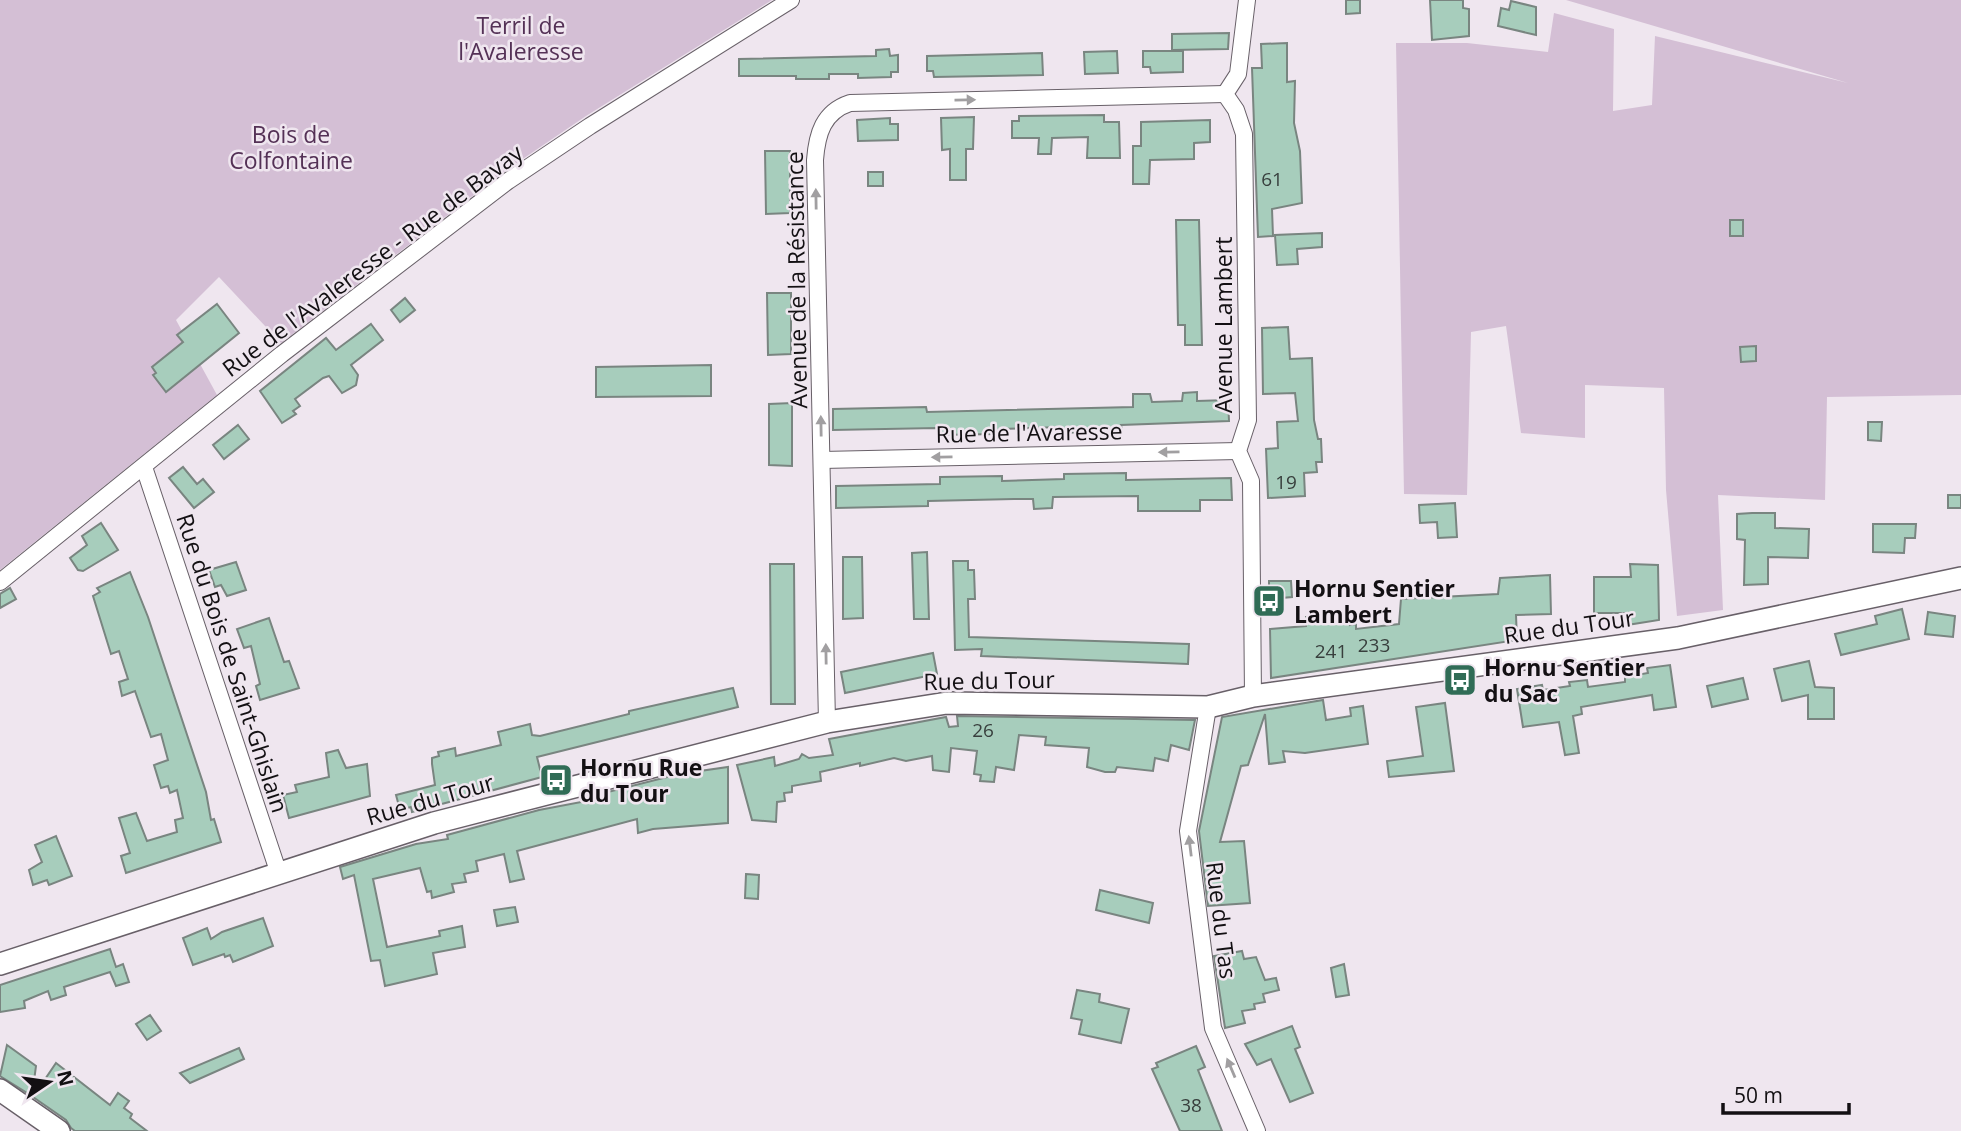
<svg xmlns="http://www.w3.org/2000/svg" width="1961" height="1131" viewBox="0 0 1961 1131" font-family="'Open Sans',sans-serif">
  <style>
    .green { fill: #d4bfd5 }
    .building { fill: #a7cdbc; stroke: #798580; stroke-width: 2 }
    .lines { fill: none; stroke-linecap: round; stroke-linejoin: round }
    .minor-casing { stroke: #686068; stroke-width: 18 }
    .tertiary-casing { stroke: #686068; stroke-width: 24 }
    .minor { stroke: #fff; stroke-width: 16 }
    .tertiary { stroke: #fff; stroke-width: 21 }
    .oneway { fill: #a19fa1 }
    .labels { text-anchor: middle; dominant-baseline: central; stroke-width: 5; stroke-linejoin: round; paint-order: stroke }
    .number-label { font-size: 19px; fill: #383f3d }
    .park-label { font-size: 23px; fill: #543156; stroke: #efe6ef }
    .street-label { font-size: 23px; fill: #131013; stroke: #efe6ef }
    .poi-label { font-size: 23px; font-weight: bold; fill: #131013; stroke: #efe6ef; text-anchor: start }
  </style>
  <rect width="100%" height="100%" fill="#efe6ef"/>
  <g class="green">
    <path d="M0,0H772L586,116L505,171L281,343L219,277L176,320L217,395L0,570Z"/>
    <path d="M1566,0H1961V395L1827,397L1825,500L1718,495L1723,610L1677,616L1666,490L1664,388L1585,385V438L1521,433L1506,326L1471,332L1467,495L1404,494L1396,43H1467L1548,52L1554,13L1614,29L1613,111L1652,105L1655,36L1848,83Z"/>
  </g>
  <g class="building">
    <path d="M1346,0H1360V13L1346,14Z"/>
    <path d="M1430,0H1463V8L1469,9V36L1432,40Z"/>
    <path d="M1511,1L1536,7V35L1498,26L1501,8L1509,10Z"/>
    <path d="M1229,33L1228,49L1172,50V34Z"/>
    <path d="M1287,43V82L1295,81L1294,123L1300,151L1302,203L1272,209L1273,236L1258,237L1252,68H1262L1261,44Z"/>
    <path d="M889,49L890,56L898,55V72H891V77L858,78V74H829V79H796V76H739V59L876,56V50Z"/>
    <path d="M1117,51L1118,73L1085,74L1084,52Z"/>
    <path d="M1143,51H1183V72L1151,73L1150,67H1143Z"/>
    <path d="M1042,53L1043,75L934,77L933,71H927V56Z"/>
    <path d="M1104,115V122H1119L1120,158H1087L1088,137L1052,138L1051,154H1038L1039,138H1012V121H1019V116Z"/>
    <path d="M974,117L973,149H966V180H950V149L942,150L941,118Z"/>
    <path d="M890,118V124H898V140L858,141L857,120Z"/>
    <path d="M1210,120V142L1194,143V159L1150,160L1149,184H1133V146H1141V122Z"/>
    <path d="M765,151H790V213L766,214Z"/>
    <rect x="868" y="172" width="15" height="14"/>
    <path d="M1176,220H1199L1202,345H1185V325H1178Z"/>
    <rect x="1730" y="220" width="13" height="16"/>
    <path d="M1322,233V247L1297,249L1298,264L1277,265L1275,235Z"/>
    <path d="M767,293H791V354L768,355Z"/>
    <path d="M405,298L415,310L400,322L391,310Z"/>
    <path d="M217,304L239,333L166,392L153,375L156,373L152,367L183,342L177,335Z"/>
    <path d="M371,324L383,340L351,365L358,375L356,385L342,393L329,376L323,378L295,399L300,406L293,411L296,414L282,423L260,391L326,338L336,350Z"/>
    <path d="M1288,327L1290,359L1312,358L1314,420L1318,439H1321L1322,462H1316L1317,472L1304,473L1305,496L1268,498L1266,449L1278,448L1277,422L1298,421L1295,393L1263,394L1262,328Z"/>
    <path d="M1756,346V361L1741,362L1740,347Z"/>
    <path d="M711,365V396L596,397V367Z"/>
    <path d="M1197,392V401L1228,400L1229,421L1121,425L1122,431L1060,433V427L999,429V434L937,435V428L833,430V409L926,407L927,412L1133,407V394H1150L1152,402L1182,401L1183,393Z"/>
    <path d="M792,403V466L769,465V404Z"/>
    <path d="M1868,422H1882L1881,441L1868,440Z"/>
    <path d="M238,425L249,439L224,459L213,445Z"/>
    <path d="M183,467L197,484L203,479L214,492L194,508L169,478Z"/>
    <path d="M1126,473V480L1231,478L1232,500H1200V511H1138V496L1053,497L1052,508L1034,509L1033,499H1014L928,501V506L836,508V486L940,484V477L1002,476V481L1064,479V474Z"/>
    <rect x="1948" y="495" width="13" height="13"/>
    <path d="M1455,503L1457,537L1438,538L1437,522L1420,523L1419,505Z"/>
    <path d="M1752,513H1775V528L1809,529L1808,558L1768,557V584L1744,585L1745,540L1737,539V514Z"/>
    <path d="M101,523L118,550L83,571L78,570L70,558L87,545L82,536Z"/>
    <path d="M1873,524H1916L1915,538H1905L1904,553L1873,552Z"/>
    <path d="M927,552L929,619H914L912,553Z"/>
    <path d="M843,557H862L863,618L843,619Z"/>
    <path d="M953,561H968V570H974L975,599H968L969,637L1189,644L1188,664L981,656L982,649L955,650Z"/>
    <path d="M236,562L246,590L227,596L221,585L215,587L209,570Z"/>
    <path d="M770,564H794L795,704H771Z"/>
    <path d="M1630,564L1658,565L1659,620L1627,625L1626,613H1594V577H1631Z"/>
    <path d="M130,572L148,617L206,792L211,820L214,819L221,842L126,873L121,856L130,853L119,818L136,813L147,841L177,832L175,820L183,818L177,790L170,793L168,786L161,788L154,765L168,760L161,734L151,737L135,691L122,696L119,682L128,679L119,651L111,654L93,596L100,592L97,588Z"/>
    <path d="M1550,575L1551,614L1516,615L1517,640L1271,678L1270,629L1306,626V617L1349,616L1350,625L1356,624V629L1399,624L1401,599L1498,594L1500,578Z"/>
    <path d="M1269,581H1291L1292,597L1269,599Z"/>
    <path d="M10,588L16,599L0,608V594Z"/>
    <path d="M1902,609L1909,639L1841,655L1835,634L1877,624L1875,616Z"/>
    <path d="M1928,612L1955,616L1953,637L1925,634Z"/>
    <path d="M269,618L284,662L289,661L299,688L260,700L256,686L260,684L251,646L244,648L237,629Z"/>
    <path d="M933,653L937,674L845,693L841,672Z"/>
    <path d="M1809,661L1815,687L1834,688V719H1808V695L1782,701L1774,669Z"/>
    <path d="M1670,665L1676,707L1654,710L1652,695L1581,707L1582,714L1573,716L1579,753L1565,755L1559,722L1523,727L1517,689L1542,685L1543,690L1570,686L1569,682L1587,680L1588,687L1625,682V677L1648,673L1647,668Z"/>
    <path d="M1743,678L1748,699L1712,707L1707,686Z"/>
    <path d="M733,688L738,707L537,757L542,777L412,812L411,807L400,810L396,795L435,785L432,764V758L439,756L438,752L455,748L456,756L501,745L498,732L530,724L532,735L540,736L629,714V711Z"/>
    <path d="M1323,700L1326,720L1351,716L1350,708L1363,706L1368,744L1305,753L1283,751L1285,762L1269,764L1265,714L1248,765L1241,766L1220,842L1244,841L1250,903L1208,906L1199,831L1222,717Z"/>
    <path d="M1445,703L1454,771L1389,777L1387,761L1423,756L1416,707Z"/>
    <path d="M957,716L1195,720L1189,750L1171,745L1168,761L1155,758L1153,771L1117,767L1115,772H1105L1087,767L1089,748L1045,745L1046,737L1019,735L1014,770L996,767L994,782L980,781L981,775L974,774L977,751L951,748L949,772L933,770L932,756L906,761L894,758L860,766V763L820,772L821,781L792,786V792L784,793L785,801L777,802L776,822L752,820L737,765L774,757L775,766L799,759L802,754L809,758L833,755L829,739L946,717L949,727L958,726Z"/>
    <path d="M338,750L346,768L367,764L370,796L289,818L283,795L297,792L295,785L329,777L326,753Z"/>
    <path d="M728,767V823L653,829L638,833L637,819L517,851L524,879L510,882L504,854L476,861L478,871L464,874L466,882L452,884L454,892L432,898L431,891L427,892L420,868L373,879L387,947L440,936L439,931L462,926L465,947L433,953L437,974L385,986L380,960L371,961L354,875L343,879L340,867L416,844L448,839L447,835L539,810L592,800V796L679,774Z"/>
    <path d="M56,836L72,876L49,885L47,880L33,885L29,870L42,862L35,845Z"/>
    <path d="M746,874L759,875L758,899L745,898Z"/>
    <path d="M1100,890L1153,903L1149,923L1096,910Z"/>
    <path d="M515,907L518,922L497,926L494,910Z"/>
    <path d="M263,918L273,946L233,962L230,955L225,957L224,954L193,965L183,938L207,928L211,939L222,932Z"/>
    <path d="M110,949L116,967L123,964L129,982L116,986L110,972L64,987L66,995L51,1000L48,991L24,1001L25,1008L0,1012V985Z"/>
    <path d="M1242,951L1244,959L1256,957L1265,980L1276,978L1279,990L1263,994L1265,1002L1254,1004L1255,1009L1242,1011L1245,1023L1225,1028L1214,956Z"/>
    <path d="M1344,964L1349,995L1336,997L1331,968Z"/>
    <path d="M1077,990L1100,994L1099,1002L1129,1009L1121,1043L1079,1034L1082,1020L1071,1018Z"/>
    <path d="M150,1015L161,1031L147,1040L136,1024Z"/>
    <path d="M1292,1026L1300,1047L1295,1049L1313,1093L1290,1102L1271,1059L1257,1065L1245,1044Z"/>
    <path d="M7,1045L36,1066L32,1096L0,1076Z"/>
    <path d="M1196,1046L1205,1067L1198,1070L1222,1131H1180L1152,1069L1158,1067L1156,1063Z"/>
    <path d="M239,1048L244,1059L190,1083L180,1073Z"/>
    <path d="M56,1063L110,1105L118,1093L129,1101L124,1108L132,1114L130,1118L147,1131H75L71,1128L66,1120L33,1097Z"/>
  </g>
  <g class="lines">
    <defs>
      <g id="minor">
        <path d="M1247,0L1238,74L1225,94L1236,110L1244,134L1248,420L1238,451L1251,481L1253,696"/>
        <path d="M822,460L1238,451"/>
        <path d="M144,467L279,874"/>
        <path d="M0,582L282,354L508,181L590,126L791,0"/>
        <path d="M1208,707L1188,831L1213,1028L1257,1131"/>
        <path d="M827,722L815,160C817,134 823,112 850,103L1225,94"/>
      </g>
      <g id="tertiary">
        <path d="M0,964L434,823L827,722L947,703L1208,707L1253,696L1678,638L1961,578"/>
        <path d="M0,1090L59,1131"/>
      </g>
    </defs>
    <use href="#minor" class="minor-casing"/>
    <use href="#tertiary" class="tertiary-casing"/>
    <use href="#minor" class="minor"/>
    <use href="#tertiary" class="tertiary"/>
  </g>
  <defs><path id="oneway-solid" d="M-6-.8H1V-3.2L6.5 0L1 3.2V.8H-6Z" transform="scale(1.75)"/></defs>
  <g class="oneway">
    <use href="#oneway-solid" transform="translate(965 100) rotate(-1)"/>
    <use href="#oneway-solid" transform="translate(816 199) rotate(-91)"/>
    <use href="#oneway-solid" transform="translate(821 426) rotate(-91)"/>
    <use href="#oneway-solid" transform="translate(1169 452) rotate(179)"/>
    <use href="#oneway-solid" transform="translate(942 457) rotate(179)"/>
    <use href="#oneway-solid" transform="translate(826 654) rotate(-91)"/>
    <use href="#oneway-solid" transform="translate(1190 846) rotate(-97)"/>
    <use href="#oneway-solid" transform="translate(1231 1068) rotate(-113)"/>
  </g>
  <defs>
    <symbol id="bus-square" viewBox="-11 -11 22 22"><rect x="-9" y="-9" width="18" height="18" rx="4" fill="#306c56" stroke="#efe6ef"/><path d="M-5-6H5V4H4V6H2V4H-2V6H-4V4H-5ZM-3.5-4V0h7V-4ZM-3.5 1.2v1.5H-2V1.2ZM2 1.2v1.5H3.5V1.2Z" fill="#fff"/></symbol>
  </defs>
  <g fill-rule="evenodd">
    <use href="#bus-square" x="1250" y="582" width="38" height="38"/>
    <use href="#bus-square" x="1441" y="661" width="38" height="38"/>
    <use href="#bus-square" x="537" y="761" width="38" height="38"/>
  </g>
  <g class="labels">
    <g class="number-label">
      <text x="1272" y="179">61</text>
      <text x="1286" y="482">19</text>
      <text x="1374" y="645">233</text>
      <text x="1331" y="651">241</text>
      <text x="983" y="730">26</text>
      <text x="1191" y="1105">38</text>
    </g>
    <g class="park-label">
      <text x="521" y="25">Terril de<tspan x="521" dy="26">l'Avaleresse</tspan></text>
      <text x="291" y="134">Bois de<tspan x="291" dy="26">Colfontaine</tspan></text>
    </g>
    <g class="street-label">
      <text transform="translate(372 260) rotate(-37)">Rue de l'Avaleresse - Rue de Bavay</text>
      <text transform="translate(796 280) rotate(-91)">Avenue de la Résistance</text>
      <text transform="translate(1223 325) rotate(-90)">Avenue Lambert</text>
      <text transform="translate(1029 432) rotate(-1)">Rue de l'Avaresse</text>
      <text transform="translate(1569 626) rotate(-8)">Rue du Tour</text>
      <text transform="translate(233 663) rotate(72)">Rue du Bois de Saint-Ghislain</text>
      <text transform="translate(989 680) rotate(-1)">Rue du Tour</text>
      <text transform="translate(430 799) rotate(-16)">Rue du Tour</text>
      <text transform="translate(1222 920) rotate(83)">Rue du Tas</text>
    </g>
    <g class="poi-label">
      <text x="1294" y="588">Hornu Sentier<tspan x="1294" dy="26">Lambert</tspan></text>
      <text x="1484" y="667">Hornu Sentier<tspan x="1484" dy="26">du Sac</tspan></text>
      <text x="580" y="767">Hornu Rue<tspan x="580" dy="26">du Tour</tspan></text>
    </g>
  </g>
  <g transform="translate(49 1082) rotate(77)" stroke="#efe6ef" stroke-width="5" paint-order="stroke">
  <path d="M0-5L12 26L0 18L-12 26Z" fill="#131013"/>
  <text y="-10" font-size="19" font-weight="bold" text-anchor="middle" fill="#131013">N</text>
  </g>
  <path d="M1723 1103v10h126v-10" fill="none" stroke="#131013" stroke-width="3.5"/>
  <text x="1734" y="1103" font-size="21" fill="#131013" stroke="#efe6ef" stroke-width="5" paint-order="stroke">50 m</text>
</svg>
